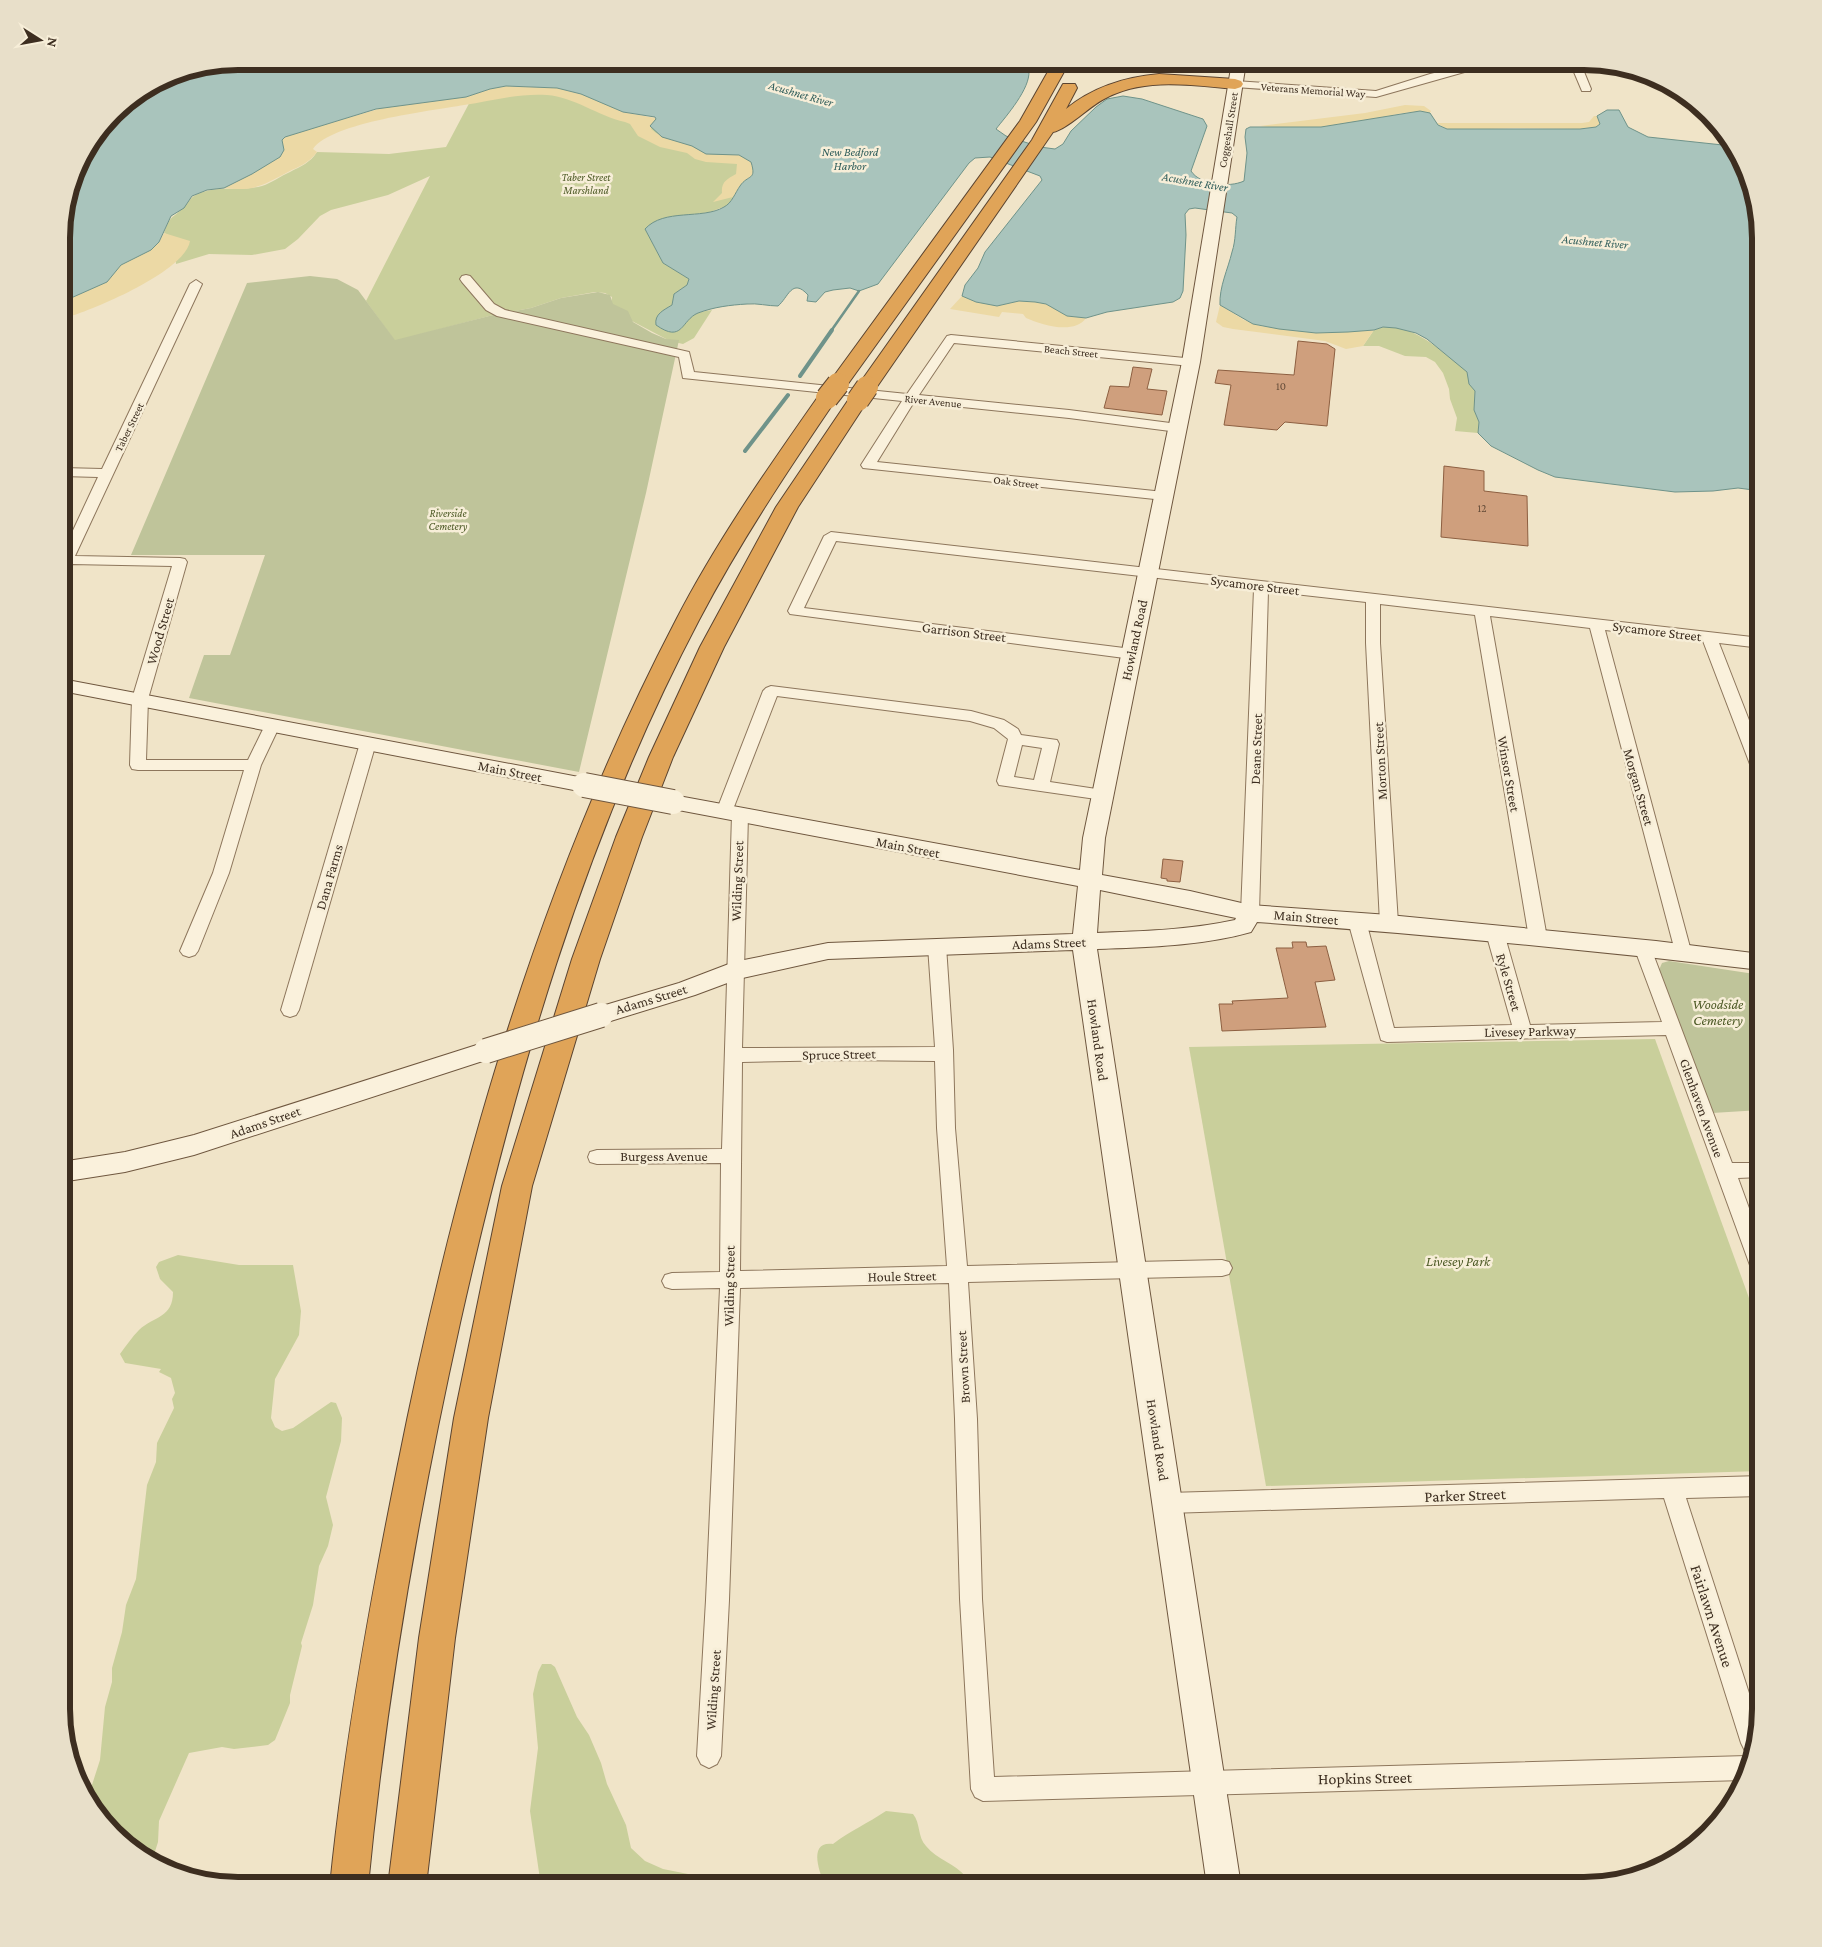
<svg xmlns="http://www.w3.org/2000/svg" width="1822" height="1947" viewBox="0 0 1822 1947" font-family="'Crimson Pro',serif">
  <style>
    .green { fill: #c9cf9b }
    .sand { fill: #ecd9a5 }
    .cemetery { fill: #bfc49a }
    .water { fill: #a9c4bc; stroke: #6f938a }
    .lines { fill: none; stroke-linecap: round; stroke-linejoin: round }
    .stream-far1 { stroke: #6f938a; stroke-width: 2.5 }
    .stream { stroke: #6f938a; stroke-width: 4 }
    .building { fill: #cf9f7d; stroke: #8d5f41 }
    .minor-casing { stroke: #8d765c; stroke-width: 2 }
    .secondary-casing { stroke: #6f573f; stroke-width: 2 }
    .motorway-casing { stroke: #5b4430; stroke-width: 2 }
    .minor { fill: #faf1dc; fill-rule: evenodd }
    .secondary { fill: #faf1dc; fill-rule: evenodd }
    .motorway { fill: #e0a458; fill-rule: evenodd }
    .secondary-bridge-casing { stroke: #6f573f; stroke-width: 26; stroke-linecap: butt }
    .motorway-bridge-casing { stroke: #5b4430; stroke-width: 24; stroke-linecap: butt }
    .secondary-bridge { stroke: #faf1dc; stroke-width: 24 }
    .motorway-bridge { stroke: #e0a458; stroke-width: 22 }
    .labels { text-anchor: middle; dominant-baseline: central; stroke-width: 5; stroke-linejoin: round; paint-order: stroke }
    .far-street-label { font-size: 11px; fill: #3d2e20; stroke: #f7eed8 }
    .far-park-label { font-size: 11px; font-style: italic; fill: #4d5a26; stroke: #f7eed8 }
    .number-label { font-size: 11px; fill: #624a37 }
    .far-water-label { font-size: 12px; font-style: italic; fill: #2f5d5a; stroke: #f7eed8 }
    .street-label { font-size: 14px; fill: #3d2e20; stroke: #f7eed8 }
    .park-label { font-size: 14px; font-style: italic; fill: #4d5a26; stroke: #f7eed8 }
    .near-street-label { font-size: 16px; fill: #3d2e20; stroke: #f7eed8 }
    .rim { fill: none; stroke: #3d2e20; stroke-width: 6 }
  </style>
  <rect width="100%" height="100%" fill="#f0e4c8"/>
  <g class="green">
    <path d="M551,88L744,159L733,199L726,206L710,212L668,218L646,231L663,263L689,279L687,285L674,294L672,305L658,315L662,329C684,335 679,328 692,316C698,312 705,311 712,310L694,338L683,344L670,341L611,310L612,297L605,293L595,292L561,298L531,308L493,315L395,341L366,301L430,176L388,195L331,210L320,216L298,239L285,249L252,255L209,254L176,264L175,238L164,233C171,214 171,220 184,207C188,204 190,198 194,196C215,184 239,192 262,186C272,183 280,176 290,172C301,166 310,163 317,152L389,154L446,147L473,96Z"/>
    <path d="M1383,327C1416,325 1439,350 1464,368C1470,375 1469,384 1475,391L1474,410L1479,422L1478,433L1455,431L1457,418L1450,399L1449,389L1443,373L1435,362L1426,357L1405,356L1379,346H1363L1374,330Z"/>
    <path d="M1655,1039L1761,1331V1471L1266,1486L1189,1047Z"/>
    <path d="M178,1255L239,1265H293L301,1311L299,1335L275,1379L271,1418L275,1427L282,1431L293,1428L331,1402L336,1403L342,1418L341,1441L326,1497L333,1525L328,1546L319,1566L313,1605L301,1643L302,1646L290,1695V1703L275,1740L268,1745L234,1749L222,1747L189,1753L159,1821L158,1842L152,1861L98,1817L90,1802L91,1788L100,1760L105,1707L112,1682V1668L122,1632L126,1605L136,1579L147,1485L156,1462L157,1443L174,1408L172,1399L175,1393L171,1378L159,1372L161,1369L125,1363L120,1354C126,1346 132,1337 139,1330C154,1316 173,1318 173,1292L160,1279L156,1267L159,1262Z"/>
    <path d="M542,1664H551L555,1667L577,1717L589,1735L601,1763L607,1784L626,1825L631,1848L645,1861L663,1869L698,1876L710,1883L711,1886H541L530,1811L538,1748L533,1694L538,1672Z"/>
    <path d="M886,1811L913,1814C921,1824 917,1836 926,1846C937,1860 955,1863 966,1877L964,1886H825C820,1873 807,1841 833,1844C850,1831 868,1823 886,1811Z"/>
  </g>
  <g class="sand">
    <path d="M506,86L557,88L581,94L623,112L655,118L656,119L651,129L656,133L692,146L706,154L739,155L751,162L754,172L753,176L739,187L737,194L733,197L713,202L722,193C721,182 727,179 736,174L737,164L706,162L695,159L687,153L660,147L638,136L630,124L625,122C598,116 574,97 547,95C519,93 491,101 464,105C431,111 332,122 313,149L317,152C309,163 300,166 288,172C263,185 254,192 224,188L234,182L285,137L292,134L382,108L466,97L490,89Z"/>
    <path d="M1405,105L1424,106L1431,111L1430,113C1408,109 1386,117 1365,122C1331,128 1294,130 1260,126L1365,113Z"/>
    <path d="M1594,116H1597L1600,124L1596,127L1580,129L1516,128L1461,130L1447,129L1436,123H1582L1589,122Z"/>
    <path d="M164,233L190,241C185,272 91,311 62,319V302L107,282L121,265L159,242Z"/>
    <path d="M962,296L977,302L997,306L1019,301L1035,302L1046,304L1067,316L1086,318C1074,335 1042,325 1026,318L1023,314L1002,312L999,317L950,309Z"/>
    <path d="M1220,305L1244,320L1260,326L1316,333L1374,330L1363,346L1346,349L1325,341L1233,329L1223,327L1216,322Z"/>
  </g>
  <g class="cemetery">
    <path d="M310,276L337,279L358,290L395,340L493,315L531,308L561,298L598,292L610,295L613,304L628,311L633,322L652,333L666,339L679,340L646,493L579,772L189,698L204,655H230L265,555H131L247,283Z"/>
    <path d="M1669,961L1761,975V1110L1712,1113L1659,970L1662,963Z"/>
  </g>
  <path class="water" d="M238,61H919L929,64L930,61H1010L1029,71C1030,89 1007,115 996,129L1006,136L1040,147L1055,149L1063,144L1071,131L1096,107L1107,99L1123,96L1142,99L1203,119L1207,126L1191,171C1200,185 1229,188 1244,181L1247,153L1245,137L1246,129L1250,127H1321L1420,111L1430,113L1438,125L1447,129H1580L1596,127L1600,124L1597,116L1607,110H1619L1628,127L1648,137L1732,146L1751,181L1761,238V491L1738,488L1713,491L1675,492L1555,477L1538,470L1491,446L1478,433L1479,422L1474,410L1475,391L1469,384L1467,372L1427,339L1416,333L1396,328L1383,327L1374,330L1348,332L1316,333L1279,329L1253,324L1220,305C1219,287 1228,269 1232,252C1236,240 1235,228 1237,217L1232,213L1195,208L1189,209L1185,214L1186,235L1183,291L1180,298L1173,302L1107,312L1086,318L1067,316L1046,304L1035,302L1019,301L997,306L976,302L962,296L965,285L978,268L985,252L1042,180L1040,176L990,157L975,158L969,163L878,284L859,291L850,288L833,290L825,292L816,302L807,301L808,295C792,277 788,298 778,306C768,306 757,303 747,304C730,305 714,307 698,313C681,320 683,344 656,325C654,314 664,310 672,305L674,294L687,285L689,279L663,263L645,229C664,208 702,220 724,207C732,203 735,193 740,186C748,174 757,181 751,162L739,155L706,154L692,146L662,137L650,126L656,119L655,117L623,112L581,94L557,88L506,86L490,89L466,97L376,109L285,137L282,140L284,150L280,157L252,174L224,188L207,190L192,196L184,208L171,216L159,242L151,250L121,265L107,282L62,302V226L79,160L121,105L171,75Z"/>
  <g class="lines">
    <path class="stream-far1" d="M831,331L859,291"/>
    <g class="stream">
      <path d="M800,376L832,330"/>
      <path d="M745,451L788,395"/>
    </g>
  </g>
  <g class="building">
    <path d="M1298,341L1327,344L1335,349L1327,426L1285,422L1277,430L1224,425L1231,385L1215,383L1218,370L1294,375Z"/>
    <path d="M1133,367L1152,369L1147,389L1167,391L1162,415L1104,408L1110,386L1129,387Z"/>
    <path d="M1444,466L1484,471V491L1527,496L1528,546L1441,537Z"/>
    <path d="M1163,859L1183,861L1180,882L1167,881V879L1161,878Z"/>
    <path d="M1292,942H1306L1307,947L1326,946L1335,980L1315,982L1326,1027L1222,1031L1219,1004H1233L1232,1001L1288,998L1276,948H1293Z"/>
  </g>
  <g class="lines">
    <defs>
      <g id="minor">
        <path d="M1570,62H1580L1591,89L1590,91H1582L1574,72L1468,71L1376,97L1235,87L1230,84L1235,81L1376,91L1430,74L1468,65L1571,66Z"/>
        <path d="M466,275L470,276L494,304L505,310L689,352L694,372L907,394L947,336L951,335L1195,359L1197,362L1191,366L954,343L919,395L1069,410L1178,424L1185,428L1178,432L1069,418L914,402L877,462L1164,492L1171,496L1164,500L863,468L861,465L902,401L683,378L679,357L497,316L486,310L462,282L460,279L462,276Z"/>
        <path d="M196,280L202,284L75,556L180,558L185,559L187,562L148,699L146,760H248L267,721H277L280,725L261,765L229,873L198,951L195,955L189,957L183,955L180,951L213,873L244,770H138L132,769L130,765L132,699L172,566L71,564L67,571L62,572V554L98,477L62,476V468L102,469L190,284Z"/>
        <path d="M831,532L1761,638V648L1719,643L1761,751V777L1755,776L1753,772L1703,641L1605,630L1691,951L1688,955L1682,957L1676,955L1590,628L1490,616L1547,938L1544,942L1538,944L1532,942L1529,938L1475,615L1380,604V643L1398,923L1395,927L1389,929L1383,927L1380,923L1366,643V602L1268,591L1259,913L1256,917L1250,919L1244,917L1241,913L1254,589L836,541L804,608L1132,649L1137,651L1139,654L1137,657L1132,659L790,614L788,611L824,536Z"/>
        <path d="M771,686L971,711L1004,720L1018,729L1021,735L1057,740L1059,744L1050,782L1103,790L1109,791L1111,795L1109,799L1103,800L999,785L997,781L1008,739L994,728L970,721L777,696L732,812L730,816L724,817L718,816L716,812L763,691L766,688ZM1022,745L1042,748L1034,780L1014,777Z"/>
        <path d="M368,738L374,739L376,743L299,1010L296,1015L290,1017L284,1015L281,1010L360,743L362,739Z"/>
        <path d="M740,810L746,811L748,815L742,1048L935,1047L928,946L931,942L937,940L943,942L946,946L953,1050L955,1128L967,1266L1222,1260L1229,1262L1232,1268L1229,1274L1222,1276L968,1282L977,1419L982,1599L994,1777L1747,1756L1749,1757L1744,1780L983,1801L975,1797L971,1789L960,1599L955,1419L949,1283L740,1288L729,1600L721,1756L717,1764L709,1768L701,1764L697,1756L706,1600L720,1288L672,1289L665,1287L662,1281L665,1275L672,1273L720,1272L721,1163L597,1164L590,1162L588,1157L590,1152L597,1150L722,1149L732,815L734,811ZM843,1060L935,1061L937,1128L947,1266L740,1271L742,1062Z"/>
        <path d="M1357,915L1363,917L1366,921L1394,1028L1512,1025L1486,933L1489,929L1495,927L1501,929L1504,933L1530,1025L1662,1022L1634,947L1637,943L1643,941L1649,943L1732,1163H1761V1177L1738,1178L1761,1241V1276L1754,1274L1751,1268L1666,1035L1387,1042L1381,1040L1348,921L1351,917Z"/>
        <path d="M1761,1476V1496L1686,1498L1758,1721L1750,1753L1745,1751L1741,1743L1664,1498L1168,1513L1160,1510L1157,1503L1160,1496L1168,1493Z"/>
      </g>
      <g id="secondary">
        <path d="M1232,62H1246L1200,362L1105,838L1102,875L1190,891L1250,905L1389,915L1656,941L1761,954V970C1593,950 1425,934 1257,922L1251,932C1202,946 1148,947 1097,949L1241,1886H1207L1073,950L828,959L738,979L695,995L601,1024L592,1021L589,1015L592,1009L679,983L734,962L828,943L1073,934L1078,886L673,809L665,807L662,802L665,797L673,795L1080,870L1083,838L1182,362ZM1100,890L1236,918L1235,920C1190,930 1142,931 1097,933Z"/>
        <path d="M62,679L584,778L592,780L595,785L592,790L584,792L62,691Z"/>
        <path d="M486,1042L495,1045L498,1051L495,1057L194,1155L125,1172L61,1182V1162L125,1152L194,1135Z"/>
      </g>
      <g id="motorway">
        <path d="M1054,61H1070L1036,122L845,388L838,390L831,388L828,384L831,380L1020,121Z"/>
        <path d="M1159,74L1235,79L1241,81L1243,84L1241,87L1235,89C1191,85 1144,77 1104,99C1090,106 1066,130 1053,132L874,391L867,393L860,391L857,387L1032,140L1063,84H1075L1077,88L1066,109C1093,87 1125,77 1159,74Z"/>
        <path d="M827,392L834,394L837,398C788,470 740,542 699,620C583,840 514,1082 460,1323C419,1508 386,1697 368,1886H330C344,1746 369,1607 397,1469C455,1177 537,887 675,622C716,542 768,468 820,394Z"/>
        <path d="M858,394L865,396L868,400L798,507L724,647L673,757L642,837L600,959L532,1186L488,1418L455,1638L426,1886H388L419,1638L454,1418L502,1186L572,959L616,837L649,757L700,647L776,507L851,396Z"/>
      </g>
    </defs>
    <use href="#minor" class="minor-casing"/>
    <use href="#secondary" class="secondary-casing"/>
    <use href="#motorway" class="motorway-casing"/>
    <use href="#minor" class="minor"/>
    <use href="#secondary" class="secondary"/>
    <use href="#motorway" class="motorway"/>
    <defs>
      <g id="secondary-bridge">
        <path d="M584,785L673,802"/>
        <path d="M486,1051L601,1015"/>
      </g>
      <g id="motorway-bridge">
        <path d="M827,398L838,384"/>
        <path d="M858,400L867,387"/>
      </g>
    </defs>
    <use href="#secondary-bridge" class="secondary-bridge-casing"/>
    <use href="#motorway-bridge" class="motorway-bridge-casing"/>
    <use href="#secondary-bridge" class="secondary-bridge"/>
    <use href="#motorway-bridge" class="motorway-bridge"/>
  </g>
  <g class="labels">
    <g class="far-street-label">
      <text transform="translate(1313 90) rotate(4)">Veterans Memorial Way</text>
      <text transform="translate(1228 130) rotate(-81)">Coggeshall Street</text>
      <text transform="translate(1071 351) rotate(6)">Beach Street</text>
      <text transform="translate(933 401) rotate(6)">River Avenue</text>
      <text transform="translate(129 427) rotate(-64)">Taber Street</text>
      <text transform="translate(1016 482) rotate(7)">Oak Street</text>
    </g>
    <g class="far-park-label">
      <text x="586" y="177">Taber Street<tspan x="586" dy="13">Marshland</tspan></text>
      <text x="448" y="513">Riverside<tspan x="448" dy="13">Cemetery</tspan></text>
    </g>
    <g class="number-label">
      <text x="1281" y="386">10</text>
      <text x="1482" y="508">12</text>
    </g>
    <g class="far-water-label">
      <text transform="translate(801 94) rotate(16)">Acushnet River</text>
      <text x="850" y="152">New Bedford<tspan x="850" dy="14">Harbor</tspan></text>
      <text transform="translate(1195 182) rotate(10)">Acushnet River</text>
      <text transform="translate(1595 242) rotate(5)">Acushnet River</text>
    </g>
    <g class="street-label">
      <text transform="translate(1255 585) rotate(7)">Sycamore Street</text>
      <text transform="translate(160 631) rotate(-74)">Wood Street</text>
      <text transform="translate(1657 631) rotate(7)">Sycamore Street</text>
      <text transform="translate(964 632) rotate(7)">Garrison Street</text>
      <text transform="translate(1134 640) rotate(-78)">Howland Road</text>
      <text transform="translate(1256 749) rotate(-88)">Deane Street</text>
      <text transform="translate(1380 761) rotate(-93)">Morton Street</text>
      <text transform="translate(510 771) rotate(11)">Main Street</text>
      <text transform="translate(1509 774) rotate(80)">Winsor Street</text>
      <text transform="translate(1639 787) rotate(74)">Morgan Street</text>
      <text transform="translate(908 847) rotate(11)">Main Street</text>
      <text transform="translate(329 877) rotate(-74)">Dana Farms</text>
      <text transform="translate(737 881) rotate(-88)">Wilding Street</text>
      <text transform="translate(1306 917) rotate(5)">Main Street</text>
      <text transform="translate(1049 943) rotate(-2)">Adams Street</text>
      <text transform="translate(1509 982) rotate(74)">Ryle Street</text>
      <text transform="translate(651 999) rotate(-17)">Adams Street</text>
      <text transform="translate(1530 1031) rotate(-1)">Livesey Parkway</text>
      <text transform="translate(1098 1040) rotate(82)">Howland Road</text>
      <text transform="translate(839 1054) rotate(-1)">Spruce Street</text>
      <text transform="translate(1702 1108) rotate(70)">Glenhaven Avenue</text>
      <text transform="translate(265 1122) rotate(-19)">Adams Street</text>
      <text x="664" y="1156">Burgess Avenue</text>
      <text transform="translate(902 1276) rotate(-1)">Houle Street</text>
      <text transform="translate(729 1286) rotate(-89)">Wilding Street</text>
      <text transform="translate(963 1367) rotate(-93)">Brown Street</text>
      <text transform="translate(1158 1440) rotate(81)">Howland Road</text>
      <text transform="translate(713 1690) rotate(-86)">Wilding Street</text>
    </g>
    <g class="park-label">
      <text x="1718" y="1004">Woodside<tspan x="1718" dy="16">Cemetery</tspan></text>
      <text x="1458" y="1261">Livesey Park</text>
    </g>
    <g class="near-street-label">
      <text transform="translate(1465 1495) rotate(-2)">Parker Street</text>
      <text transform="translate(1712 1616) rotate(72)">Fairlawn Avenue</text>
      <text transform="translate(1365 1778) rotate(-1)">Hopkins Street</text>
    </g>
  </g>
  <path d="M0 0H1822V1947H0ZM238 70H1584A168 168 0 0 1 1752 238V1709A168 168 0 0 1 1584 1877H238A168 168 0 0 1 70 1709V238A168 168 0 0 1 238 70Z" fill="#e8dfc9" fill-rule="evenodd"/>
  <path class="rim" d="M238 70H1584A168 168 0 0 1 1752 238V1709A168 168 0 0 1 1584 1877H238A168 168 0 0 1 70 1709V238A168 168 0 0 1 238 70Z"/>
  <g transform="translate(40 40) rotate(101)" stroke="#f7eed8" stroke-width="4" paint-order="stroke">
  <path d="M0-4L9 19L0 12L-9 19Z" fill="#3d2e20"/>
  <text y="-8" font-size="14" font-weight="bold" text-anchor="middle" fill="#3d2e20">N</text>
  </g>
</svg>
